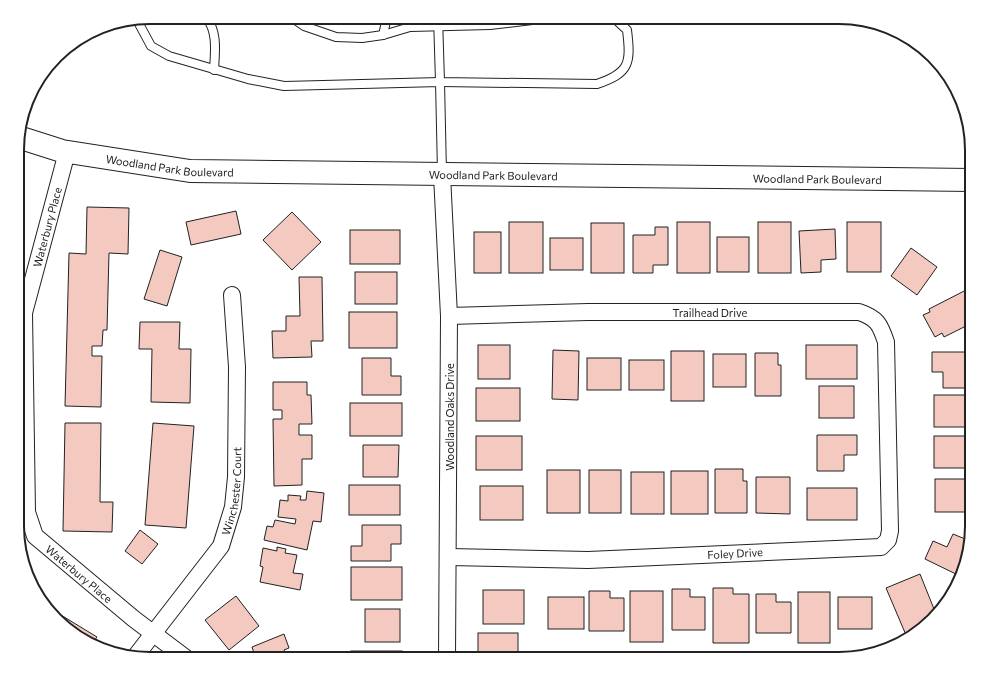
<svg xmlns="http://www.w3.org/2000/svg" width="989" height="676" viewBox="0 0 989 676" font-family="Commissioner,sans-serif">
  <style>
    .green { fill: #e0efe3; stroke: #6f6f6f }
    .building { fill: #f3c9c0; stroke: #222 }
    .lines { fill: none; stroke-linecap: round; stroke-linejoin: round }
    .lane-casing { stroke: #222; stroke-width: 10 }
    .street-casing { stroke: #222; stroke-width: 18 }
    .secondary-casing { stroke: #222; stroke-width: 24 }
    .lane { stroke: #fff; stroke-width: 8 }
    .street { stroke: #fff; stroke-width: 16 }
    .secondary { stroke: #fff; stroke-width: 22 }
    .labels { text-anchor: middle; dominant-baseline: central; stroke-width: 3; stroke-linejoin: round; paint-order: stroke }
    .street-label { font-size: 11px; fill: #222; stroke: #fff }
    .rim { fill: none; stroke: #222; stroke-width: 2 }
  </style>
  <rect width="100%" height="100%" fill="#fff"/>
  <path class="green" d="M846,17L882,24L885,26C872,27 857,25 846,17Z"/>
  <g class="building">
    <path d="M87,207L129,208L128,254L109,253L107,330H103L102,346H92V356H102L101,407L65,406L69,253L86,254Z"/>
    <path d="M236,211L241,234L191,245L186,222Z"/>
    <path d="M292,212L321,242L292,270L263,240Z"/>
    <rect x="509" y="222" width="34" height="51"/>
    <rect x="677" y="222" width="33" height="51"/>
    <rect x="758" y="222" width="33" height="51"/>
    <rect x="847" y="222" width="34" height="50"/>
    <rect x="591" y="223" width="33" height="50"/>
    <path d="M655,227H668V265H653V273H633V235H655Z"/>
    <path d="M835,229L836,259L821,260V272L801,273L799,231Z"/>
    <rect x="350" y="230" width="50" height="34"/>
    <rect x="474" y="232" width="27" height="41"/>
    <rect x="717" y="237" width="32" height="35"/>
    <rect x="550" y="238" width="33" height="32"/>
    <path d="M911,248L937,267L917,295L891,276Z"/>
    <path d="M160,250L182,257L167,306L144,299Z"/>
    <rect x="355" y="272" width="42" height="32"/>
    <path d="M299,277H322L323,341H311L312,357L273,358L272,331H286V316H300Z"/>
    <path d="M970,288L972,292V323L944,337L942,333L935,337L923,315L930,312L929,309Z"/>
    <rect x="349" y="312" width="48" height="36"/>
    <path d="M140,322H180L179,349H191L190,403L151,402L152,349H139Z"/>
    <rect x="478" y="345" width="32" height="34"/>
    <rect x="806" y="345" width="51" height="34"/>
    <path d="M553,350L579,351L578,400L552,399Z"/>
    <rect x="671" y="351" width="33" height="50"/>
    <path d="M932,352H972V388H943V372H932Z"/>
    <path d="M755,353H778V365H781V396H755Z"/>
    <rect x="713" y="354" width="33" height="33"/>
    <path d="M362,358H391V376H401V395H362Z"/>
    <rect x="587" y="358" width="34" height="32"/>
    <rect x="629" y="360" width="35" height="30"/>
    <path d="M273,382H307V395H311L312,424H299V435H312V459H302V485L274,486L273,419H282V410H273Z"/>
    <rect x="819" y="386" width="35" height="32"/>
    <rect x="476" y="388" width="44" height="33"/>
    <rect x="934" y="395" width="38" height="32"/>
    <rect x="350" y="403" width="52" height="33"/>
    <path d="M65,423H101L100,502H113L112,532L63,531Z"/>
    <path d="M153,423L194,426L186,528L145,525Z"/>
    <path d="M817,435H857V455H844V471H817Z"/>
    <rect x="476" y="436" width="46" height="34"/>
    <rect x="934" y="436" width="36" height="32"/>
    <path d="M363,445H399L398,477H363Z"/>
    <path d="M715,469H743V481H747V513H715Z"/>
    <rect x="547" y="470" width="33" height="43"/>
    <rect x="589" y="470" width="32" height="43"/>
    <rect x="671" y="471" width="37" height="43"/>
    <rect x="631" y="472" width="33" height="42"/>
    <path d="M756,477H790V514L756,513Z"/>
    <rect x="935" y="479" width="37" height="33"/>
    <rect x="349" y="485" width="51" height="30"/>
    <rect x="480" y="486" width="43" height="34"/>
    <rect x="807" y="488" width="50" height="32"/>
    <path d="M307,491L324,493L321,522L313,521L307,550L264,540L267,526L273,527L275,520L295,524L296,519L278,517L280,500L288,501V495L301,496L300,500H306Z"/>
    <path d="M362,525H401V544H391V561H351V546H362Z"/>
    <path d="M140,530L158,544L142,564L125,551Z"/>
    <path d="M953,534L970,541L967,561L960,576L925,559L933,541L947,547Z"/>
    <path d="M277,547L286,549L285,553L297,555L293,573L303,574L300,590L260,582L263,567L260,566L263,548L277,551Z"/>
    <rect x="351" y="567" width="51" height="33"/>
    <path d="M920,574L936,614L916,631L906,635L886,588Z"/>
    <path d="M713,588H733V594H749V643H713Z"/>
    <path d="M672,589H690V597H705V630H672Z"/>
    <rect x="483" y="590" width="41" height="34"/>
    <path d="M589,591H610V598H624V631H589Z"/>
    <rect x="630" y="591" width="33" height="51"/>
    <rect x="798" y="592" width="32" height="51"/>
    <path d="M756,594H776V602H791V633H756Z"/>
    <path d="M236,596L259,626L229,650L205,620Z"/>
    <rect x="548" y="597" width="36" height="32"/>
    <rect x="838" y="597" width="34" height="32"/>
    <rect x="365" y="609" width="35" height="33"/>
    <path d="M56,612L97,637L92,644L69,632L54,615Z"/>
    <rect x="478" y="633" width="40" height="26"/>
    <path d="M284,634L289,648L284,650L288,659H253L251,654L254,653L252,647Z"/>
    <rect x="351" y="651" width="51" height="8"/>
  </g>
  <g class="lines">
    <defs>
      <g id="lane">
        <path d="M206,17C218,32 215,52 214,70"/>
        <path d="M291,17L304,26L336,37L362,38L383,35L410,27L490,25L557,17"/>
        <path d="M438,17L440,82L597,84C630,73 631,63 627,30L613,17"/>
        <path d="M137,20L151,46L169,56L248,79L284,86L440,82L442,173"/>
        <path d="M383,35L387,17"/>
      </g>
      <g id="street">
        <path id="s1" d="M67,152L24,313L27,512L35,536L134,619L187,659"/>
        <path d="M442,175L449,316L447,659"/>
        <path id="s2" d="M449,316L588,312H859C877,318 880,324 886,342L890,531L888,540L881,547L588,560L449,557"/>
        <path id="s3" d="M135,657L221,546L233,507L236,477L237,367L232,295"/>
      </g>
      <g id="secondary">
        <path id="s4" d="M18,137L62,151L190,171L972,180"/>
      </g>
    </defs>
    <use href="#lane" class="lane-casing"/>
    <use href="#street" class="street-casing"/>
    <use href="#secondary" class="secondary-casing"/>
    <use href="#lane" class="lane"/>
    <use href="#street" class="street"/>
    <use href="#secondary" class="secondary"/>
  </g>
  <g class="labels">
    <g class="street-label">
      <text stroke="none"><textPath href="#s4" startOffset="155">Woodland Park Boulevard</textPath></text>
      <text stroke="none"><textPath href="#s4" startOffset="479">Woodland Park Boulevard</textPath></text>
      <text stroke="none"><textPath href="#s4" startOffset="803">Woodland Park Boulevard</textPath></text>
      <text transform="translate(47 227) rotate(-75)">Waterbury Place</text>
      <text stroke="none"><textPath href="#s2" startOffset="261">Trailhead Drive</textPath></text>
      <text transform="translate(449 417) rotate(-90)">Woodland Oaks Drive</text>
      <text stroke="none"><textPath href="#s3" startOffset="197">Winchester Court</textPath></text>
      <text transform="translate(735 553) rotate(-3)">Foley Drive</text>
      <text stroke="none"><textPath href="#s1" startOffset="449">Waterbury Place</textPath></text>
    </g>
  </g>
  <path d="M0 0H989V676H0ZM150 24H839A126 126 0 0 1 965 150V526A126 126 0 0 1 839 652H150A126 126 0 0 1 24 526V150A126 126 0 0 1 150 24Z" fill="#fff" fill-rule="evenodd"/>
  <path class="rim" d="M150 24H839A126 126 0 0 1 965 150V526A126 126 0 0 1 839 652H150A126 126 0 0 1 24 526V150A126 126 0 0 1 150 24Z"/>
</svg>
